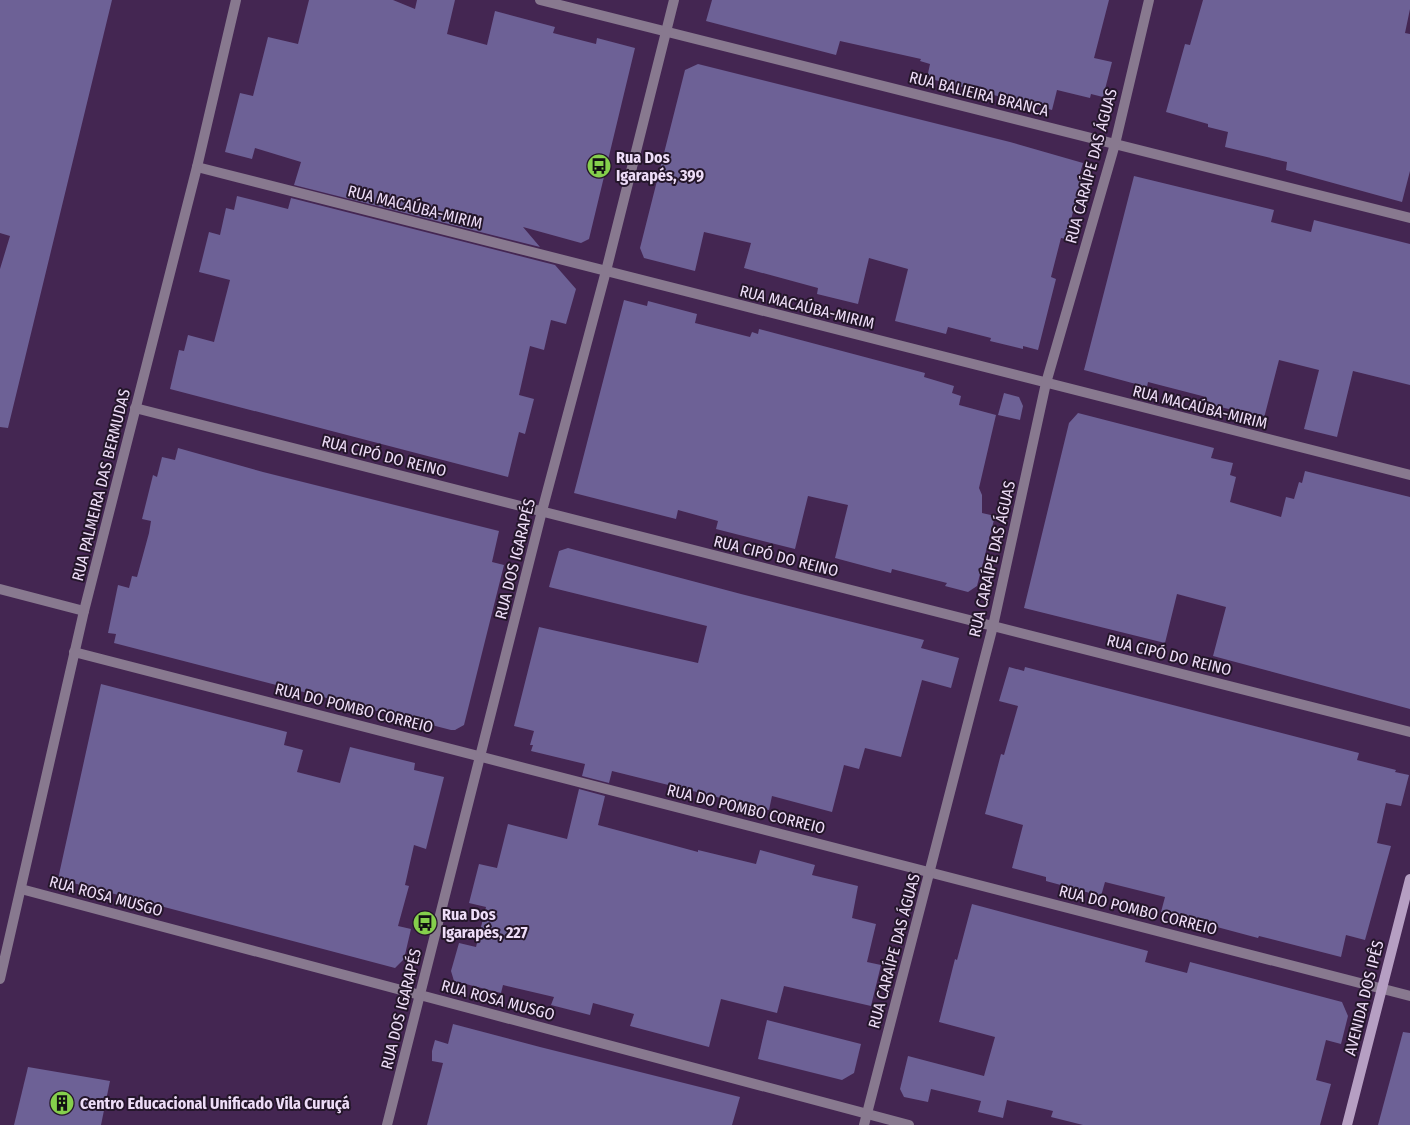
<svg xmlns="http://www.w3.org/2000/svg" width="1410" height="1125" viewBox="0 0 1410 1125" font-family="'Fira Sans Condensed',sans-serif">
  <style>
    .building { fill: #6d6196 }
    .lines { fill: none; stroke-linecap: round; stroke-linejoin: round }
    .street { stroke: #88798f; stroke-width: 10 }
    .secondary { stroke: #b69fc3; stroke-width: 10 }
    .labels { text-anchor: middle; dominant-baseline: central; stroke-width: 4; stroke-linejoin: round; paint-order: stroke }
    .street-label { font-size: 16px; fill: #eeddf8; stroke: #24162a }
    .poi-label { font-size: 16px; font-weight: bold; fill: #eeddf8; stroke: #24162a; text-anchor: start }
  </style>
  <rect width="100%" height="100%" fill="#442652"/>
  <g class="building">
    <path d="M0,0H112L8,428L0,427V269L10,236L0,233Z"/>
    <path d="M309,0H393L415,9L417,0H455L447,34L487,45L495,11L555,27L553,33L596,44L597,38L635,48L589,239L581,243L523,227L540,247L294,185L301,162L255,148L252,159L225,152L240,93L253,96L268,37L298,44Z"/>
    <path d="M712,0H1109L1094,58L1112,62L1103,97L1091,94L1090,98L1057,90L1052,110L927,78L930,64L920,61L921,59L840,41L836,55L706,21Z"/>
    <path d="M1203,0H1410V9L1405,33L1410,34V171L1402,202L1286,170L1287,162L1225,147L1228,132L1208,127V124L1166,112L1185,44L1190,45Z"/>
    <path d="M698,64L1010,142L1083,163L1079,177H1082L1066,239L1061,238L1051,277L1056,279L1038,350L1023,346V349L990,341L991,338L948,327L946,334L895,321L908,269L869,258L858,304L817,294L818,288L744,268L751,243L704,232L695,271L644,258L640,248L685,70Z"/>
    <path d="M1134,176L1274,210L1271,222L1311,232L1314,220L1410,244V385L1353,371L1337,437L1304,429L1319,370L1279,360L1264,418L1205,403L1206,397L1148,382L1147,387L1084,370Z"/>
    <path d="M237,196L288,209L291,198L555,265L576,289L566,324L551,320L544,350L530,346L519,395L534,399L525,434L519,432L508,477L170,389L179,350L184,351L188,335L214,342L230,280L199,272L209,232L220,235L226,208L234,210Z"/>
    <path d="M624,300L647,306L648,301L697,314L695,323L750,337L752,332L758,334L759,329L925,373L924,377L954,386L952,393L961,396L959,405L996,415L979,488L982,495V513L995,516L977,586L968,592L945,586L947,583L892,569L891,573L835,558L848,505L808,496L795,549L716,529L718,521L678,510L676,519L574,493Z"/>
    <path d="M1004,393L1019,397L1023,406L1020,420L998,415Z"/>
    <path d="M1078,413L1214,448L1211,458L1233,463L1230,475L1236,477L1230,502L1281,517L1286,497L1294,499L1299,482L1302,483L1305,471L1410,497V709L1213,656L1226,607L1177,594L1165,643L1024,608L1069,423Z"/>
    <path d="M178,448L263,472L499,531L492,562L504,565L464,725L455,730H451L114,643L116,634L108,633L118,585L129,588L132,576L137,577L149,533L151,521L142,519L153,475L157,477L162,457L175,460Z"/>
    <path d="M568,548L741,594L924,640L921,648L959,658L951,688L922,680L901,757L865,748L859,769L844,765L832,812L772,796L769,810L612,771L609,783L582,776L585,764L531,751L533,745H530L534,731L514,726L539,627L698,663L707,626L549,587L559,551Z"/>
    <path d="M1009,667L1024,671L1025,667L1359,753L1357,760L1396,770L1395,772L1409,775L1401,806L1386,803L1377,843L1391,846L1365,940L1346,935L1341,957L1259,936L1258,938L1161,912L1165,897L1105,882L1101,896L1046,881V877L1012,868L1023,825L985,814L1001,754L1004,755L1018,706L999,701Z"/>
    <path d="M101,684L287,732L284,745L303,750L297,772L340,783L350,747L415,763L414,770L444,777L426,849L414,845L405,885L409,886L398,926L411,929L404,959L395,968L58,879Z"/>
    <path d="M579,789L605,796L598,825L698,852V850L756,864L760,850L815,865L812,875L858,886L852,918L876,924L867,962L881,965L871,1006L784,986L777,1013L721,999L709,1047L630,1026L634,1014L593,1003L590,1015L551,1005L554,997L503,985L501,993L454,981L451,971L459,943L476,947L486,907L469,903L479,864L497,868L508,824L567,839Z"/>
    <path d="M972,904L1148,951L1145,962L1187,973L1190,962L1342,1002L1348,1016L1341,1044L1326,1040L1316,1080L1331,1084L1320,1125H1083L1051,1117L1053,1111L1007,1100L1003,1118L978,1112L981,1101L931,1089L928,1102L904,1097L900,1089L908,1056L984,1076L995,1037L939,1022L955,959L957,960Z"/>
    <path d="M767,1020L861,1044L854,1073L842,1080L758,1059Z"/>
    <path d="M453,1024L540,1047L740,1097L732,1125H427L443,1063L432,1061V1051L435,1040L448,1044Z"/>
    <path d="M1403,1032L1410,1033V1125H1378Z"/>
    <path d="M28,1067L110,1081L101,1125H14Z"/>
  </g>
  <g class="lines">
    <g class="street">
      <path d="M540,0L1410,218"/>
      <path d="M197,167L1410,475"/>
      <path d="M135,408L1410,732"/>
      <path d="M0,589L84,611"/>
      <path d="M74,652L1410,996"/>
      <path d="M21,889L909,1125"/>
      <path d="M0,979L84,611L197,167L236,0"/>
      <path d="M387,1125L542,511L606,271L674,0"/>
      <path d="M864,1125L993,626L1046,383L1115,144L1149,0"/>
    </g>
    <path class="secondary" d="M1347,1125L1410,879"/>
  </g>
  <defs>
    <symbol id="bus-disc" viewBox="-11 -11 22 22"><circle r="9.5" fill="#85cf4c" stroke="#24162a"/><path d="M-5-6H5V4H4V6H2V4H-2V6H-4V4H-5ZM-3.5-4V0h7V-4ZM-3.5 1.2v1.5H-2V1.2ZM2 1.2v1.5H3.5V1.2Z" fill="#111"/></symbol>
    <symbol id="building-disc" viewBox="-11 -11 22 22"><circle r="9.5" fill="#85cf4c" stroke="#24162a"/><path d="M-4-6H4V6H1V3H-1V6H-4ZM-2.5-4.3h1.7v1.8h-1.7ZM.8-4.3h1.7v1.8H.8ZM-2.5-1h1.7V.8h-1.7ZM.8-1h1.7V.8H.8Z" fill="#111"/></symbol>
  </defs>
  <g fill-rule="evenodd">
    <use href="#bus-disc" x="585" y="152" width="28" height="28"/>
    <use href="#bus-disc" x="411" y="909" width="28" height="28"/>
    <use href="#building-disc" x="48" y="1089" width="28" height="28"/>
  </g>
  <g class="labels">
    <g class="street-label">
      <text transform="translate(979 94) rotate(14)">RUA BALIEIRA BRANCA</text>
      <text transform="translate(1091 166) rotate(-75)">RUA CARAÍPE DAS ÁGUAS</text>
      <text transform="translate(415 207) rotate(14)">RUA MACAÚBA-MIRIM</text>
      <text transform="translate(807 307) rotate(14)">RUA MACAÚBA-MIRIM</text>
      <text transform="translate(1200 407) rotate(14)">RUA MACAÚBA-MIRIM</text>
      <text transform="translate(384 456) rotate(14)">RUA CIPÓ DO REINO</text>
      <text transform="translate(101 485) rotate(-76)">RUA PALMEIRA DAS BERMUDAS</text>
      <text transform="translate(776 556) rotate(14)">RUA CIPÓ DO REINO</text>
      <text transform="translate(515 559) rotate(-76)">RUA DOS IGARAPÉS</text>
      <text transform="translate(992 559) rotate(-77)">RUA CARAÍPE DAS ÁGUAS</text>
      <text transform="translate(1169 655) rotate(14)">RUA CIPÓ DO REINO</text>
      <text transform="translate(354 708) rotate(14)">RUA DO POMBO CORREIO</text>
      <text transform="translate(746 809) rotate(14)">RUA DO POMBO CORREIO</text>
      <text transform="translate(106 896) rotate(15)">RUA ROSA MUSGO</text>
      <text transform="translate(1138 910) rotate(14)">RUA DO POMBO CORREIO</text>
      <text transform="translate(894 951) rotate(-75)">RUA CARAÍPE DAS ÁGUAS</text>
      <text transform="translate(1364 998) rotate(-76)">AVENIDA DOS IPÊS</text>
      <text transform="translate(498 1000) rotate(15)">RUA ROSA MUSGO</text>
      <text transform="translate(401 1009) rotate(-76)">RUA DOS IGARAPÉS</text>
    </g>
    <g class="poi-label">
      <text x="616" y="157">Rua Dos<tspan x="616" dy="18">Igarapés, 399</tspan></text>
      <text x="442" y="914">Rua Dos<tspan x="442" dy="18">Igarapés, 227</tspan></text>
      <text x="80" y="1103">Centro Educacional Unificado Vila Curuçá</text>
    </g>
  </g>
</svg>
